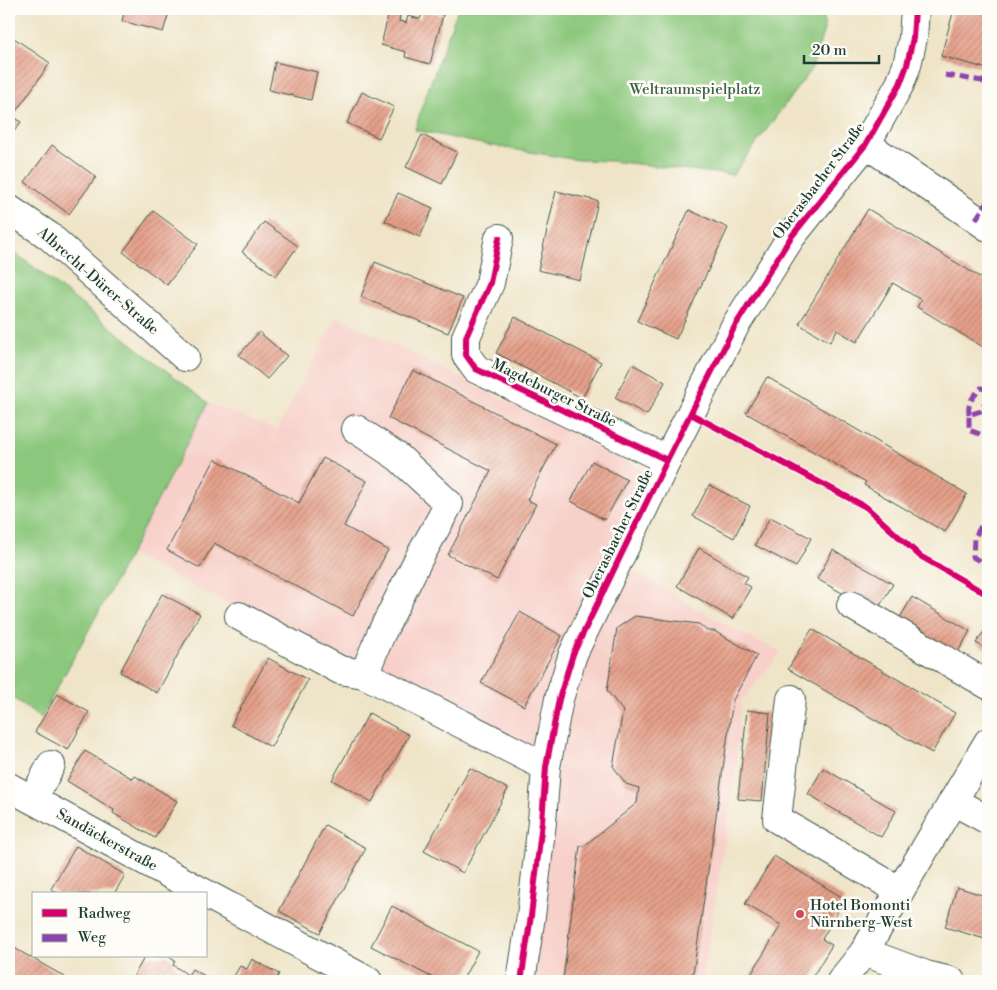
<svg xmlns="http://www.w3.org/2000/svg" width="997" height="990" viewBox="0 0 997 990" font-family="'Libre Bodoni',serif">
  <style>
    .built { fill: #f7d0c9 }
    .green { fill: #8bc77c; stroke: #558258 }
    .building { fill: url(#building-hatch) }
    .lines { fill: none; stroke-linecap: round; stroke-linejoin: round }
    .minor-casing { stroke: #3e564a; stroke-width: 30 }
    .minor { stroke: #fff; stroke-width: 28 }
    .quiet { stroke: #8e44ad; stroke-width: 5; stroke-dasharray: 10 5; stroke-linecap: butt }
    .cycleway-casing { stroke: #fdfcf7; stroke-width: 9 }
    .cycleway { stroke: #d6006c; stroke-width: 6 }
    .poi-dot { fill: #d1495b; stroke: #fdfcf7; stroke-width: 2 }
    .labels { text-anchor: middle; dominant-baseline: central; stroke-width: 5; stroke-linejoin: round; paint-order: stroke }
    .park-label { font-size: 15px; fill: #3a6046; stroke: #fdfcf7 }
    .street-label { font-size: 15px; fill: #1f3d34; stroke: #fdfcf7 }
    .poi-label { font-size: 15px; fill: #1f3d34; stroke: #fdfcf7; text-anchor: start }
  </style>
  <defs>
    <pattern id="building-hatch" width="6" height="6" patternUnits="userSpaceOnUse" patternTransform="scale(1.25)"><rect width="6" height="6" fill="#e6a08a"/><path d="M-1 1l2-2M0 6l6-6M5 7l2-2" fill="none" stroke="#ba8472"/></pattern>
  </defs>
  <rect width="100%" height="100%" fill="#fdfcf7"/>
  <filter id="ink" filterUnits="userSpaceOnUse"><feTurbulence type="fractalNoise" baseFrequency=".02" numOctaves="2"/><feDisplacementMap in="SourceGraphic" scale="10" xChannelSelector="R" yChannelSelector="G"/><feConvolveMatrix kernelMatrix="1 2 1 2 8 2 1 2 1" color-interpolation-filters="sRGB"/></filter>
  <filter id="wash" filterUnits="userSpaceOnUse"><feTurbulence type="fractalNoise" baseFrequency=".0096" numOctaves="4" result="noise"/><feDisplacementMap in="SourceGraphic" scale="20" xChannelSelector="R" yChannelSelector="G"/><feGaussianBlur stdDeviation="1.12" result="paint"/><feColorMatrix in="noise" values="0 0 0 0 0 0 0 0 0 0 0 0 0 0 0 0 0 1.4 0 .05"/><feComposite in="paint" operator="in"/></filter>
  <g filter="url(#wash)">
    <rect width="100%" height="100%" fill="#efe4c7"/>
    <path class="built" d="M337,316L654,475L615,559L697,609L781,653L741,701L733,791L702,981H517L549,768L130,554L208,403L277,430Z"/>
    <g class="green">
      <path d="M458,9H824V29L812,68L733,175L611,161L578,160L482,144L415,130L422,106Z"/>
      <path d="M9,248L208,403L130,554L41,718L9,695Z"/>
    </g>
    <g id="blocks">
      <g class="building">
        <path d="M125,9H170L163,32L122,21Z"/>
        <path d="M954,9H988V69L941,56Z"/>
        <path d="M423,10L443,15L430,64L405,57L406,52L381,45L389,12L400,15L399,21L406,23L408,16L420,19Z"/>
        <path d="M11,36L50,63L13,116L21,122L9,138V40Z"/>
        <path d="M275,62L317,72L311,100L269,90Z"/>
        <path d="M362,92L394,107L379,138L347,123Z"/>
        <path d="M422,135L457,152L442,184L406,167Z"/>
        <path d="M52,145L96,177L69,214L25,182Z"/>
        <path d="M556,191L598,201L580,280L538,270Z"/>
        <path d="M398,193L433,208L420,237L385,221Z"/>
        <path d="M868,209L988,282V350L917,307L921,300L893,283L857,342L837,330L830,342L799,324Z"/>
        <path d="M689,210L728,228L676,339L637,321Z"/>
        <path d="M153,211L198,244L167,285L123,252Z"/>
        <path d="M264,222L298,246L276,276L242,252Z"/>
        <path d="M375,262L463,298L448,333L361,297Z"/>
        <path d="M515,317L601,362L582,398L496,353Z"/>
        <path d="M259,332L287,356L267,379L239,355Z"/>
        <path d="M632,364L665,382L647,415L615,398Z"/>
        <path d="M413,370L556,444L527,500L536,504L497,580L448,555L491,471L388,418Z"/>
        <path d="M767,377L967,494L945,532L864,485L866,482L746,413Z"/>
        <path d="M323,458L367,481L344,526L388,550L353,616L214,543L200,568L167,550L215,459L299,503Z"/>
        <path d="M592,461L627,480L605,520L571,501Z"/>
        <path d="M709,485L750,506L734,538L693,516Z"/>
        <path d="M770,517L811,538L796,567L755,545Z"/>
        <path d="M699,548L748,577L744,583L751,587L733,619L677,586Z"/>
        <path d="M833,550L893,584L876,612L817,579Z"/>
        <path d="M162,594L200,614L157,693L120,672Z"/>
        <path d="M912,597L970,631L954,659L896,625Z"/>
        <path d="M520,612L562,636L524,706L481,683Z"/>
        <path d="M635,616L699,624L707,631H714L757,655L733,700L692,981L674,977V981H576L563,979L580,846H584L637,803L639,788L626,784L613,766L623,711L607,691L617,628Z"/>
        <path d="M987,627H988V650L976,643Z"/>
        <path d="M812,629L955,713L932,753L788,669Z"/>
        <path d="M268,658L308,680L271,747L231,725Z"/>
        <path d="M57,694L89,712L68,750L35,732Z"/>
        <path d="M747,710L770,713L762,801L738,799Z"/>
        <path d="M369,713L409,735L372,802L332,780Z"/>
        <path d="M85,751L133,779L135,776L177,801L155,838L113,813L114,810L67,781Z"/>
        <path d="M470,768L508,789L463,873L424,851Z"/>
        <path d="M823,768L896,811L881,837L808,794Z"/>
        <path d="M325,825L366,848L320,933L279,911Z"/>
        <path d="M76,846L125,875L114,894H59L51,889Z"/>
        <path d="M774,856L845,899L822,939L832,945L810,981H747L781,925L745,904Z"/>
        <path d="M957,887L988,897V940L945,927Z"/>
        <path d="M392,906L478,951L462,981H439L371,946Z"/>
        <path d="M9,945L65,977L63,981H9Z"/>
        <path d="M145,956H169V957L175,961L173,965L188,975L192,969L210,979L209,981H131Z"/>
        <path d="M252,959L279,974L275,981H231L240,966L247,969Z"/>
      </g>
    </g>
  </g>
  <g filter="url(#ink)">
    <use href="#blocks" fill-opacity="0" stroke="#3e564a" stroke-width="1"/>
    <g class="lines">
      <defs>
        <g id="minor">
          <path d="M866,144L988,227"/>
          <path d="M9,209L49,236L185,357"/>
          <path d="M499,238L490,283L466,337V355L476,369L667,460"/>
          <path d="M356,429L398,457L449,504L419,558L381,634L364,674"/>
          <path d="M851,605L988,685"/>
          <path d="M239,616L340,670L364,674L546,767"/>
          <path d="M791,699L777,819L900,891"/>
          <path d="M9,787L206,894"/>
          <path d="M33,799L51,765"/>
          <path d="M953,801L988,820"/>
          <path d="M206,894L368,981"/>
          <path d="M864,952L926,975L951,981"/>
          <path d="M521,981L531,916L542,822L546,767L559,699L573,654L667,460L735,326L791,237L866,144L900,84L907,65L913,38L915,9"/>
          <path d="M841,981L864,952L988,742"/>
        </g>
      </defs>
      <use href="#minor" class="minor-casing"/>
      <use href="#minor" class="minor"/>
      <g class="quiet">
        <path d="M945,75L982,81L988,86"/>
        <path d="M976,219L988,201"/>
        <path d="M988,397L981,411L969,415V430L988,437"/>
        <path d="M969,415C967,402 973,397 981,388L988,389"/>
        <path d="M988,513L974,539L973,557L988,566"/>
      </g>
      <defs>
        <g id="cycleway">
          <path d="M499,238L490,283L466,337V355L476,369L667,460"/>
          <path d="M691,414L866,507L920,556L988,595"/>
          <path d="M521,981L531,916L542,822L546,767L559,699L573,654L667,460L735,326L791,237L866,144L900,84L907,65L913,38L915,9"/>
        </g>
      </defs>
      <use href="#cycleway" class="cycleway-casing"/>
      <use href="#cycleway" class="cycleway"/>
    </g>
  </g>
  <circle class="poi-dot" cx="800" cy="914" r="5"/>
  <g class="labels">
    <g class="park-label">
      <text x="695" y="89">Weltraumspielplatz</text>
    </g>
    <g class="street-label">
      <text transform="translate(819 181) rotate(-53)">Oberasbacher Straße</text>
      <text transform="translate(98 281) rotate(41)">Albrecht-Dürer-Straße</text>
      <text transform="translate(554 393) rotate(26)">Magdeburger Straße</text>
      <text transform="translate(618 534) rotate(-64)">Oberasbacher Straße</text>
      <text transform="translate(107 840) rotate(29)">Sandäckerstraße</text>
    </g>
    <g class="poi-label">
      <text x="810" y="905">Hotel Bomonti<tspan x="810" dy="17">Nürnberg-West</tspan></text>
    </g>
  </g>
  <rect width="997" height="990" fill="none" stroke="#fdfcf7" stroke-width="30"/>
  <rect x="32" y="892" width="175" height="65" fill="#fdfcf7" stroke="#a4b0a9"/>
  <rect x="42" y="909" width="25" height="8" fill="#d6006c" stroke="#a4b0a9"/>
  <text x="78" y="918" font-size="15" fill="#1f3d34">Radweg</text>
  <rect x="42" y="934" width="25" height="8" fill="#8e44ad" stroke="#a4b0a9"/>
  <text x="78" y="942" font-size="15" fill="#1f3d34">Weg</text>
  <path d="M804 55v8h75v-8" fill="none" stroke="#1f3d34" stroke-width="2.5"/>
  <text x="812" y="55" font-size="15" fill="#1f3d34" stroke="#fdfcf7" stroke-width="4" paint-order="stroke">20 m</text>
</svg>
